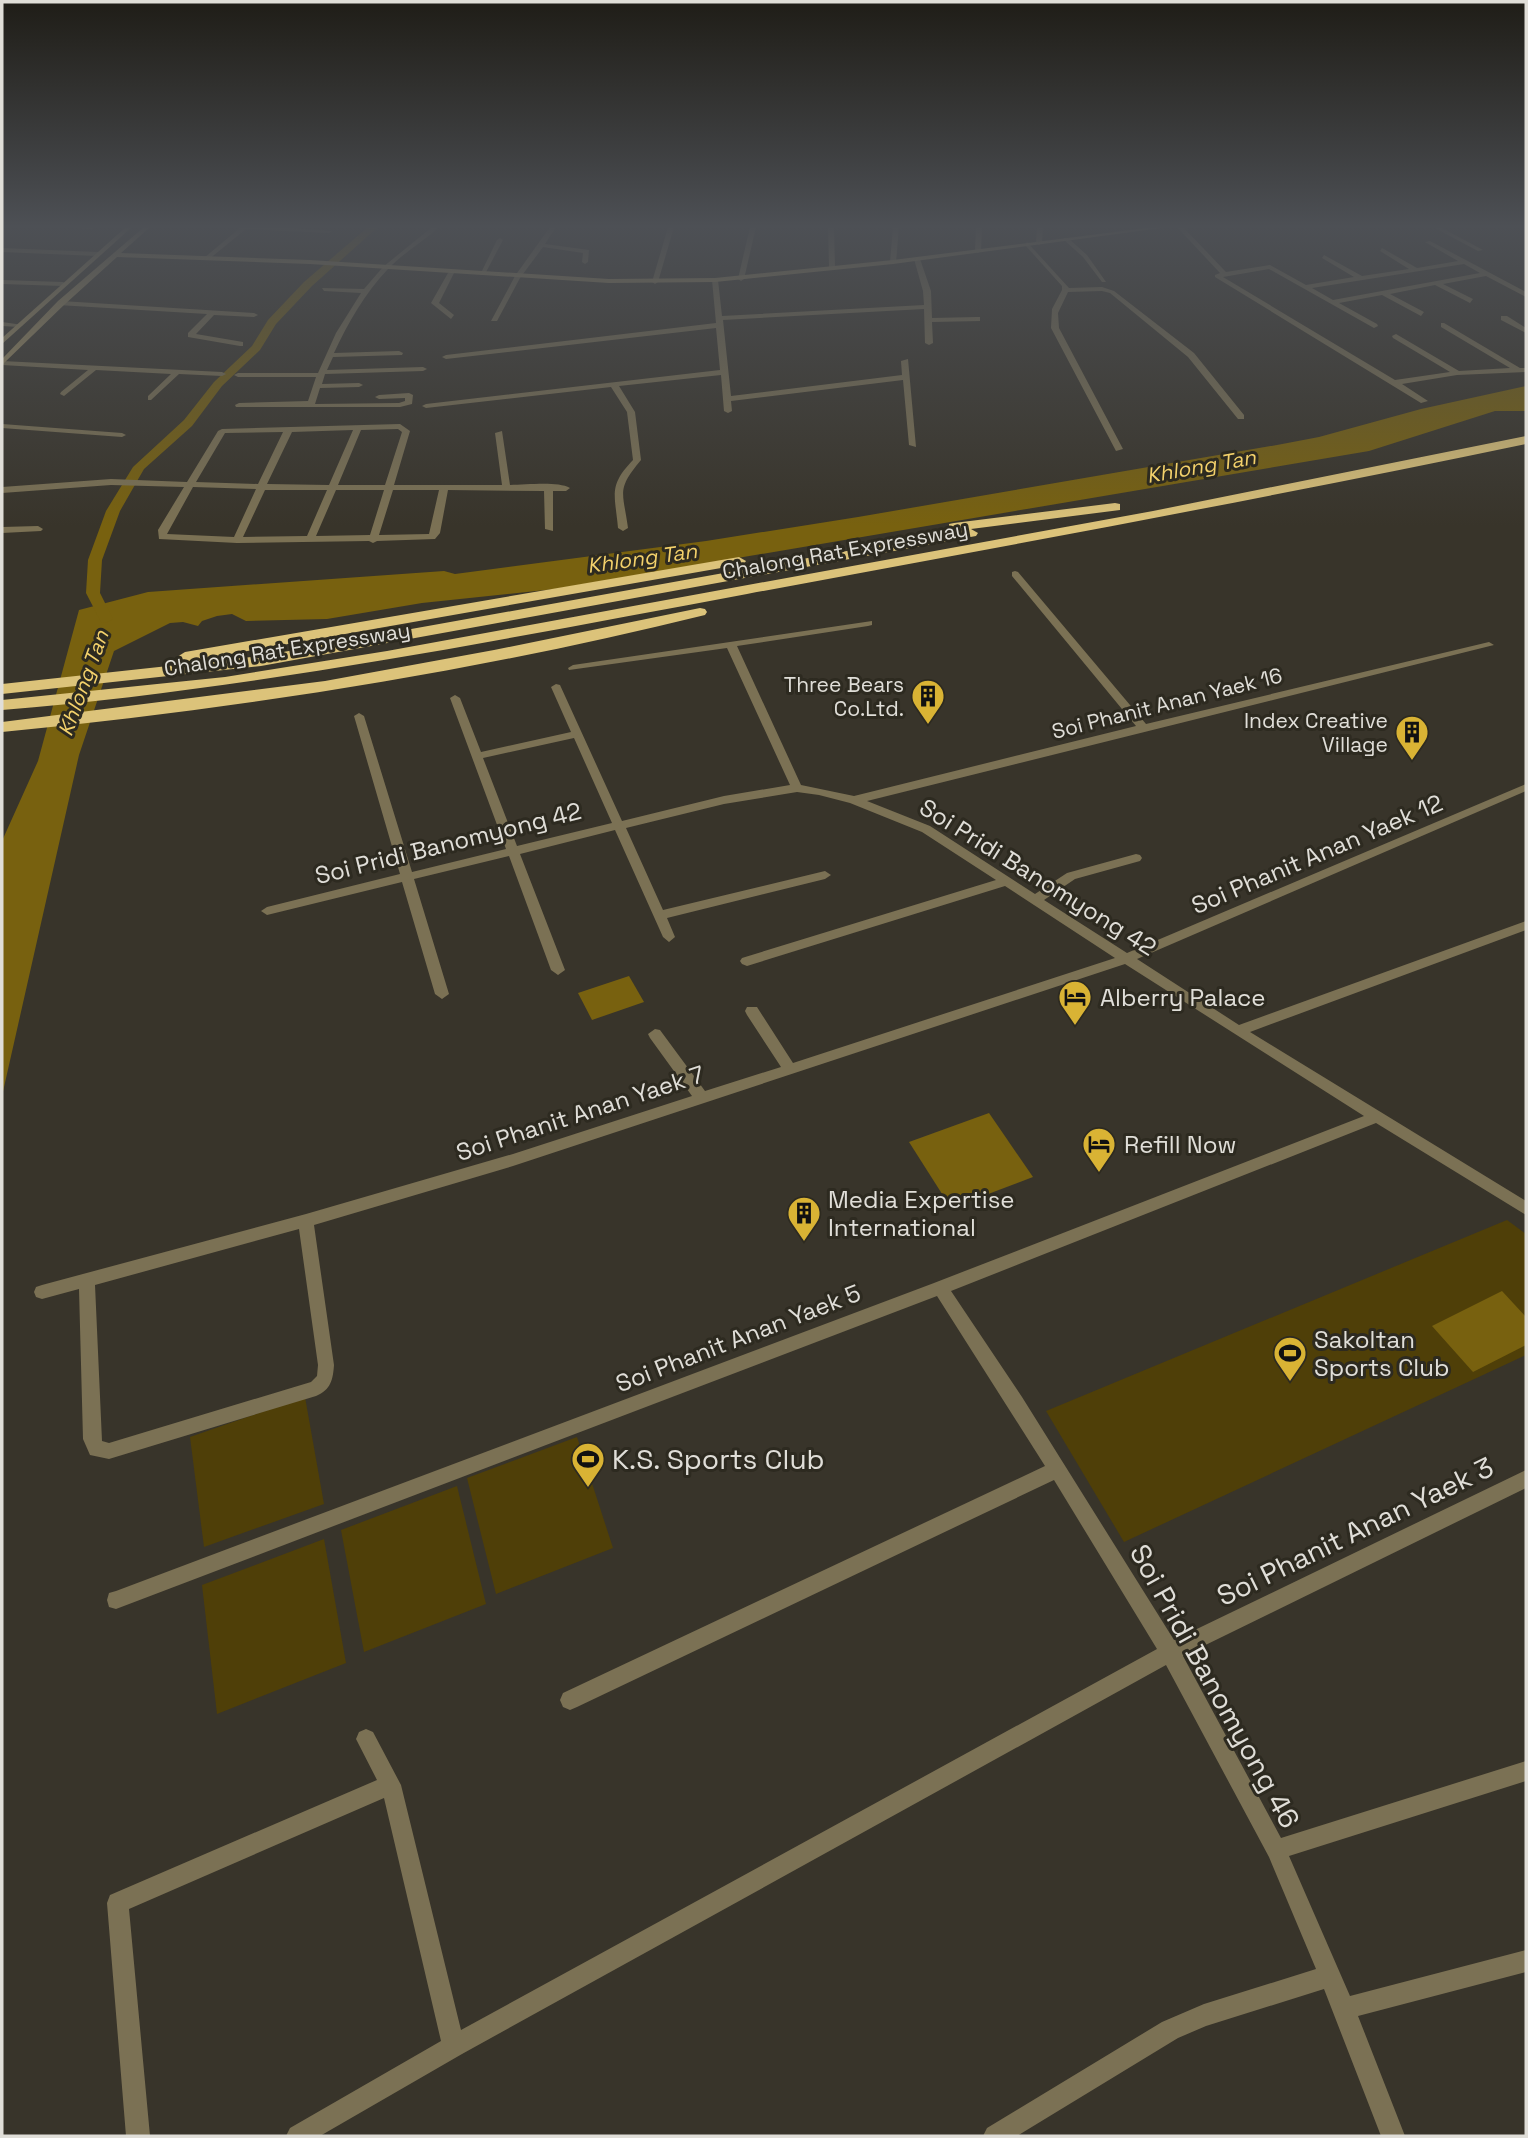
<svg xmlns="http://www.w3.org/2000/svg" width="1528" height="2138" viewBox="0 0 1528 2138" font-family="'Space Grotesk',sans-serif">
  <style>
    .green { fill: #4f3f08 }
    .water { fill: #78610f }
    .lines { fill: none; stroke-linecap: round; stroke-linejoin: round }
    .canal { fill: #78610f; fill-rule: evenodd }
    .street { fill: #7b7154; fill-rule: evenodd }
    .secondary { fill: #a29264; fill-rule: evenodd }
    .highway { fill: #dcc37a; fill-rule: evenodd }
    .labels { text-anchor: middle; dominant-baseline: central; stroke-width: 6; stroke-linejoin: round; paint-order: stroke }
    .far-water-label { font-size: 21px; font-style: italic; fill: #f3d16b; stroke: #2d2a20 }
    .far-street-label { font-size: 21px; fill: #e0ded8; stroke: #2d2a20 }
    .far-poi-label { font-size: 21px; fill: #e0ded8; stroke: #2d2a20; text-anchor: end }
    .street-label { font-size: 24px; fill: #e0ded8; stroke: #2d2a20 }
    .poi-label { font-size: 24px; fill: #e0ded8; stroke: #2d2a20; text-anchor: start }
    .near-poi-label { font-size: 28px; fill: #e0ded8; stroke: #2d2a20; text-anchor: start }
    .near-street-label { font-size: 28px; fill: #e0ded8; stroke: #2d2a20 }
  </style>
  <rect width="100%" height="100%" fill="#38342a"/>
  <g class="green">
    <path d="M1507,1220L1526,1234V1355L1124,1542L1046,1411Z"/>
    <path d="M305,1397L324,1504L204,1547L190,1437Z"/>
    <path d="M577,1437L613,1548L496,1594L467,1478Z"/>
    <path d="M457,1486L486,1604L364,1652L341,1530Z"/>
    <path d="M324,1539L346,1663L217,1714L202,1585Z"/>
  </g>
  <g class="water">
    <path d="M1526,386V411H1495L1369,451L555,589L422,603L327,619L246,621L232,614L217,616L202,621L198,626L183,622L170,623L114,651L79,755L2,1096V841L38,761L79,610L148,592L444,571L455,574L706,541L858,517L1277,445L1319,437L1421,409Z"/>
    <path d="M629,976L644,1002L592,1020L578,993Z"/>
    <path d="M989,1113L1033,1177L951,1208L909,1142Z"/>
    <path d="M1502,1291L1526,1317V1345L1473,1372L1432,1326Z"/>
  </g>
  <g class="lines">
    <path class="canal" d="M368,227H378L312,286L276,324L260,350L222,386L192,426L144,469L120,511L102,560L100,593L113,619L106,623L101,622L86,593L88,560L106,511L133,467L184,420L214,382L252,346L268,320L304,282Z"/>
    <g class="street">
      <path d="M60,227H95L92,229Z"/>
      <path d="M241,227H277L332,231L329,233L246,229L208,260H204V258Z"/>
      <path d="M432,227H439C423,242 403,253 388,269C365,293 348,323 334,353L399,351L403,353L402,355L333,357L327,370L423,367L427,369L423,371L325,374L322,384L359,383L363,385L359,387L320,388L315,404L399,403L405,401V398L379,399L375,397L379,395L409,393L413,395L412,404L400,407H236L235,405L239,403L308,401L316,377H238L234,375L238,373H318L336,333L361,293L324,291L322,288L364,289L383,267Z"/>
      <path d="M550,227H556L545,244L589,250L588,262L585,264L582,262L583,253L543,247L520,278L497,321H491L515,276Z"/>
      <path d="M668,227H674L658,282L655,284L652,282Z"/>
      <path d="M750,227H756L744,279L741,281L738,279Z"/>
      <path d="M828,227H834L835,267L832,269L829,267Z"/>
      <path d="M893,227H899L896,262L893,264L890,262Z"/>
      <path d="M976,227H982L981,251L978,253L975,251Z"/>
      <path d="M1037,227H1043L1042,243L1039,245L1036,243Z"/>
      <path d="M1177,227H1183L1226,272L1270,265L1306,285L1354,277L1322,258L1324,255L1362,276L1409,269L1380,251L1382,248L1417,268L1458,261L1425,242L1430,241L1526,292V297L1486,276L1443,284L1473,299L1470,303L1435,285L1390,294L1424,312L1421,316L1382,295L1339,303L1377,324L1378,326L1374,328L1269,269L1223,277L1395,380L1450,372L1393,338L1392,336L1396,334L1459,371L1510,368L1441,327V323H1444L1520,368H1526V372L1457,375L1402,384L1428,401L1421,403L1215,277V275L1220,273ZM1464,264L1480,273L1333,300L1312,288Z"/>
      <path d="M1433,227H1440L1483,250L1478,251Z"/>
      <path d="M500,238L503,240L485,274L480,275L497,240Z"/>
      <path d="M1064,238H1068L1087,255L1106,282H1102L1083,257L1064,240Z"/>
      <path d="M1027,242L1069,288L1102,287L1114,291L1194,353L1244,415V419H1238L1188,357L1110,293L1102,291L1068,292L1058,313L1059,328L1123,449L1116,451L1051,328L1052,309L1062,290V286L1025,245Z"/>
      <path d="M2,248L98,252L101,254L98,256L2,252Z"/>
      <path d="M917,257L920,259L931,291L932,318L977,317H980V321L932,322L933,343L929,345L925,343L924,309L723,320L731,396L902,375L901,361L908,359L916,447L909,445L903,380L731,401L732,411L728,413L724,411L721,375L619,386L635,412L641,460C616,490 623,491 628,528L623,531L618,528C615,494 608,486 633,460L627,412L611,387L426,408L422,406L426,404L720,370L716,328L446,359L442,357L446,355L716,323L712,280L715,278L718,280L722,316L924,305L923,291L914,259Z"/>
      <path d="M451,271L454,273L439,303L454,315L451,319L431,303L448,273Z"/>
      <path d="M2,280L63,282L66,284L63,286L2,284Z"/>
      <path d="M61,301L254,313L258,315L254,317L214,315L196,334L243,342V346H240L188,337V333L207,314L58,305Z"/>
      <path d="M1501,316H1507L1526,328V333L1501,320Z"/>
      <path d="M2,322L23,325L19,327L2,326Z"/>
      <path d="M2,361L222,372L226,374L222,376L179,374L151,400H148V396L171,374L96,370L64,396L60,394L61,392L88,370L2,365Z"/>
      <path d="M2,424L122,433L126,435L122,437L2,428Z"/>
      <path d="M400,424L410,431L394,485H502L495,433L502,431L510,485C527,485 557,481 570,488L566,491H553V531L545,529L544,491L448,490L440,533L435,539L377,541L373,543L369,541L237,543L159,539L158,530L184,487L111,485L2,493V487L111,479L187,482L218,431L222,429ZM398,429L402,432L385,485H338L361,430ZM353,430L329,485L267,484L292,432ZM283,432L258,484L196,482L225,433ZM193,487L256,489L234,537L167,534ZM265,490H327L307,536L243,537ZM336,490H384L370,535L316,536ZM393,490H439L429,534L379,535Z"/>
      <path d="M38,526L43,529L41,531L2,533V527Z"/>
      <path d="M1015,571L1018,572L1146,724L1489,642L1494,645L867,801L930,826L1035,894L1067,873L1136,854L1140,855L1142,858L1140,861L1075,879L1044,900L1127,953L1526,784V791L1137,959L1239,1025L1526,921V930L1250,1032L1526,1201V1215L1376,1123L951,1291L1022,1397L1174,1640L1526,1470V1488L1183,1656L1281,1838L1526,1761V1781L1289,1856L1350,1996L1526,1950V1972L1358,2016L1405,2136H1381L1324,1989L1206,2026L1178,2038L1017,2136H983L987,2128L1162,2022L1204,2004L1316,1969L1269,1857L1166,1665L462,2054L320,2136H286L290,2128L441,2041L384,1798L129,1909L150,2136H126L107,1903L110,1895L377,1780L356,1739L359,1732L366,1729L373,1732L401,1785L461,2030L1157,1649L1054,1480L577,1707L570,1710L563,1707L560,1700L563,1693L1045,1466L937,1296L116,1609L109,1607L107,1600L109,1593L116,1591L934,1283L1364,1116L1125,964L513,1166L314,1225L334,1365C333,1379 331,1390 316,1396L109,1459L90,1455L83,1439L79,1289L42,1299L36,1297L34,1292L36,1287L42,1285L306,1214L513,1154L692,1096L650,1038L648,1034L655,1029L660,1030L705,1091L781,1067L747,1015L745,1011L747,1007H757L793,1063L1115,958L1005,886L747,966L742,964L740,961L742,958L996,880L922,832L850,803L819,795L797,792L724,804L626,828L663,910L825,871L831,875L825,879L667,918L675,937L669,942L663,937L615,830L520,854L565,970L558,975L551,970L509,856L414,879L449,994L442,999L435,994L402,882L267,915L261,911L267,907L400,874L354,716L359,713L364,716L412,872L506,849L450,698L455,695L460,698L481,752L571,732L551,687L556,684L560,685L622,821L724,796L790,785L727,648L569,670L568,668L573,665L872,621V625L868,626L737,646L801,785L854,796L1136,726L1012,576V572ZM574,738L612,823L517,846L483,758ZM299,1229L318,1365L317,1376L311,1382L109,1443L102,1441L95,1285Z"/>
    </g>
    <g class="secondary">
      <path d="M126,227H132L2,344V338Z"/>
      <path d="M144,227H150L121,253L310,260L609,279L715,278L893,260L1154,227H1169L893,264L715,282L609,283L310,264L117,257L64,305L2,365V359L58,301Z"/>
    </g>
    <g class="highway">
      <path d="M1526,436V444C1267,498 1007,546 747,594C499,640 253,689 2,710V700L225,677L387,651L1153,511Z"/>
      <path d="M1115,503L1120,504V510L971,529L978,533L976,536L261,666L2,694V684L261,656L969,529L949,530V524L954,523Z"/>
      <path d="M739,557L746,561L744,564L185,662L177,657L185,652Z"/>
      <path d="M700,608L705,609L707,612L705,615C475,672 238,709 2,732V722L325,681L494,650Z"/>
    </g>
  </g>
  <linearGradient id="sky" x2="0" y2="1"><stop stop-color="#1f1d17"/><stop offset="0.43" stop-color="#4d5055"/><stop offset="1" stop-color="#4d5055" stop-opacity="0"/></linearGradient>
  <rect width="1528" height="526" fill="url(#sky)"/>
  <defs>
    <symbol id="building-pin" viewBox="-11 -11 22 30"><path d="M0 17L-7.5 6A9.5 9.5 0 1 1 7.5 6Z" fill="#d9b334" stroke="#2d2a20"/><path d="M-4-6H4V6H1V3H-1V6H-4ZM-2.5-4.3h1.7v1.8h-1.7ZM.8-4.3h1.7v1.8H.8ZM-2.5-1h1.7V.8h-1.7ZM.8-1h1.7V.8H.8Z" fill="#111"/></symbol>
    <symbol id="hotel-pin" viewBox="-11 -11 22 30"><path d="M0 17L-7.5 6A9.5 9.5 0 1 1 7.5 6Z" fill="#d9b334" stroke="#2d2a20"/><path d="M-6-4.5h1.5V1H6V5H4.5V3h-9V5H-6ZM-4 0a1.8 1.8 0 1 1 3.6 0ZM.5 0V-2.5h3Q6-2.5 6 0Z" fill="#111"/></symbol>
    <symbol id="stadium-pin" viewBox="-11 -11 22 30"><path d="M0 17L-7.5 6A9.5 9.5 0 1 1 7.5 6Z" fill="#d9b334" stroke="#2d2a20"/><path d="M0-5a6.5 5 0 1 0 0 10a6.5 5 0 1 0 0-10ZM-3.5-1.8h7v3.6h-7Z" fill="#111"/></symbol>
  </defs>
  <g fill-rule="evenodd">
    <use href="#building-pin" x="909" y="677" width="38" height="52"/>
    <use href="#building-pin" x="1393" y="713" width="38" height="52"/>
    <use href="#hotel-pin" x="1056" y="978" width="38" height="52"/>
    <use href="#hotel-pin" x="1080" y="1125" width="38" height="52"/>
    <use href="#building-pin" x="785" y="1194" width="38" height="52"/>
    <use href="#stadium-pin" x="1271" y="1334" width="38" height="52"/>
    <use href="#stadium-pin" x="569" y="1440" width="38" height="52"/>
  </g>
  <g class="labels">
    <g class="far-water-label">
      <text transform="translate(1201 466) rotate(-10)">Khlong Tan</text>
      <text transform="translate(642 558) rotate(-8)">Khlong Tan</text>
      <text transform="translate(83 683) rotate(-70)">Khlong Tan</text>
    </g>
    <g class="far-street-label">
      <text transform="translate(845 550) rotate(-10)">Chalong Rat Expressway</text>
      <text transform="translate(287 649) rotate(-9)">Chalong Rat Expressway</text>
      <text transform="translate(1167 703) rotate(-14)">Soi Phanit Anan Yaek 16</text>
    </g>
    <g class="far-poi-label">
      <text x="904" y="684">Three Bears<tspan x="904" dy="24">Co.Ltd.</tspan></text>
      <text x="1388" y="720">Index Creative<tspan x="1388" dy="24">Village</tspan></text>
    </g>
    <g class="street-label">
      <text transform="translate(448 843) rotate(-14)">Soi Pridi Banomyong 42</text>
      <text transform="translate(1317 854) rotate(-23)">Soi Phanit Anan Yaek 12</text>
      <text transform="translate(1038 877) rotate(32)">Soi Pridi Banomyong 42</text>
      <text transform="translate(580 1113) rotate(-18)">Soi Phanit Anan Yaek 7</text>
      <text transform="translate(738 1338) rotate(-21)">Soi Phanit Anan Yaek 5</text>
    </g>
    <g class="poi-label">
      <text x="1100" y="997">Alberry Palace</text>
      <text x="1124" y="1144">Refill Now</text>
      <text x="828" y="1199">Media Expertise<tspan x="828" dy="28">International</tspan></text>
      <text x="1314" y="1339">Sakoltan<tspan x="1314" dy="28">Sports Club</tspan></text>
    </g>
    <g class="near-poi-label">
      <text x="612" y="1459">K.S. Sports Club</text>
    </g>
    <g class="near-street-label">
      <text transform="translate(1355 1531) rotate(-26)">Soi Phanit Anan Yaek 3</text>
      <text transform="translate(1215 1686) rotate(61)">Soi Pridi Banomyong 46</text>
    </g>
  </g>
  <rect width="1528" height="2138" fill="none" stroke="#e0ded8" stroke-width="7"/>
</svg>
